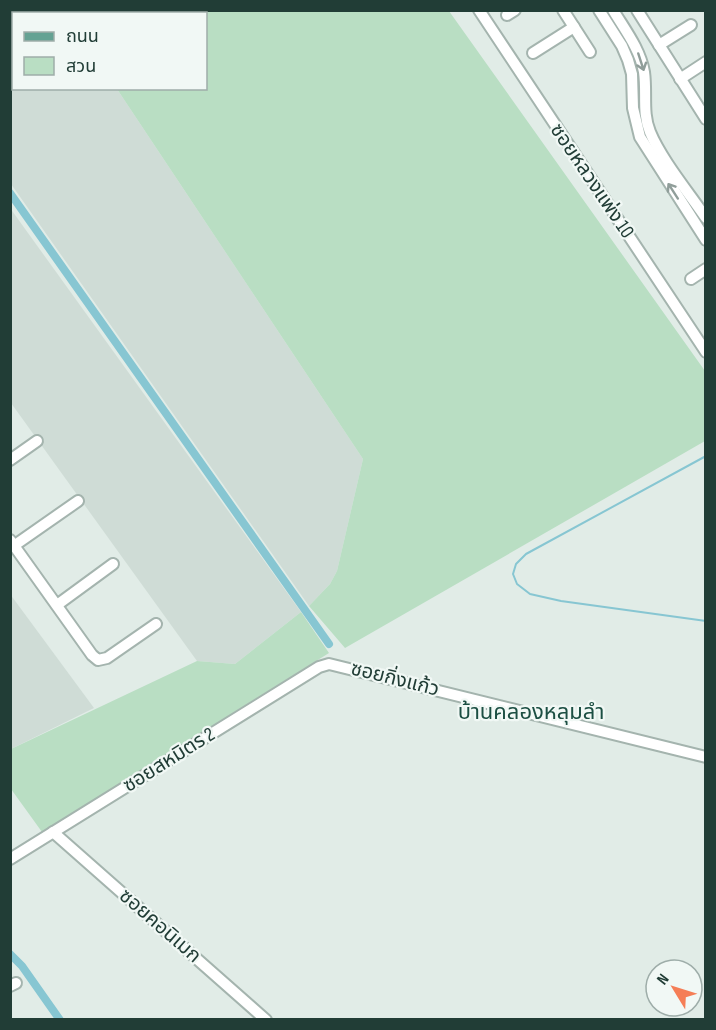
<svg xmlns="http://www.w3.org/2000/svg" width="716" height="1030" viewBox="0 0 716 1030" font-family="'Sofia Sans Condensed','Noto Sans Thai',sans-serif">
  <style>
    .built { fill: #cfdcd6 }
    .green { fill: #b9dec3 }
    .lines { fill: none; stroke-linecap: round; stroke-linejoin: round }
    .stream { stroke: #87c6d2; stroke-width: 2 }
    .canal { stroke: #87c6d2; stroke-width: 8 }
    .minor-casing { stroke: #a4b4ae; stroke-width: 14 }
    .major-casing { stroke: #c1c9c7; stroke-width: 16 }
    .minor { stroke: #fff; stroke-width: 10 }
    .major { stroke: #64a293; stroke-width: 14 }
    .oneway { stroke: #909e9a }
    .labels { text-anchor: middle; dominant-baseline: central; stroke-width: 4.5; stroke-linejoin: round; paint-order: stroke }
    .street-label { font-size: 20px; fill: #213d36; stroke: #f1f8f5 }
    .quarter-label { font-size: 22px; fill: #1c4f43; stroke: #f1f8f5 }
  </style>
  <rect width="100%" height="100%" fill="#e1ece7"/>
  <g class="built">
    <path d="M13,39L14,88L117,89L363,459L337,571L330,584L309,606L11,184L10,41Z"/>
    <path d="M10,208L301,612L235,664L197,661L11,403Z"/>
    <path d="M10,594L94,708L11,749H10Z"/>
  </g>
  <g class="green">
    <path d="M126,11H449L705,371V441L345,648L309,606L330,584L337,571L363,459L117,89L206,88V14L122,13Z"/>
    <path d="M301,612L329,653L42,832L11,789V749L197,661L235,664Z"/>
  </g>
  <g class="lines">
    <path class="stream" d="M706,456L526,554L516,564L513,574L517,584L530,594L561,601L706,621"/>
    <g class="canal">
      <path d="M10,193L329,644"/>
      <path d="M10,954L22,966L60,1020"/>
    </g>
    <defs>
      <g id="minor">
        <path d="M479,10L706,352"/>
        <path d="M563,10L590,52"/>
        <path d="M599,10L622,46L628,60L632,74L633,108L640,137L706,240"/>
        <path d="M613,10C625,30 640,49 644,72C647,93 642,113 650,132C661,159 689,193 706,218"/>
        <path d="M637,10L706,119"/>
        <path d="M507,15L515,10"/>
        <path d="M659,45L691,25"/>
        <path d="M533,53L574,27"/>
        <path d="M680,79L706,62"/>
        <path d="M691,279L706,269"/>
        <path d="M10,460L37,441"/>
        <path d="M10,540L92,655L98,660L107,658L156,624"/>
        <path d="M15,545L78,501"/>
        <path d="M57,605L113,564"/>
        <path d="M53,832L266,1020"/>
        <path d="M10,859L319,667L329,664L706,757"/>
        <path d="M10,986L16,983"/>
      </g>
      <g id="major">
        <path d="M26,14L31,10"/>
        <path d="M10,24L14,22"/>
      </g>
    </defs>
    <use href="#minor" class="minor-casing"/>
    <use href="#major" class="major-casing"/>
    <use href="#minor" class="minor"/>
    <use href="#major" class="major"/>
  </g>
  <defs><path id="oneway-shaft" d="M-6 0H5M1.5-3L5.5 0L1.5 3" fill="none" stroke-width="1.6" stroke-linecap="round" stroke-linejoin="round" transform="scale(1.5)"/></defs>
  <g class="oneway">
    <use href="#oneway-shaft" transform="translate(641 62) rotate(72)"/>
    <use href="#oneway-shaft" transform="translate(673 191) rotate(-123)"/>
  </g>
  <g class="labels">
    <g class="street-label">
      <text transform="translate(592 181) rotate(56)">ซอยหลวงแพ่ง 10</text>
      <text transform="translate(395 679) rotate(14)">ซอยกิ่งแก้ว</text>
      <text transform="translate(169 760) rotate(-32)">ซอยสหมิตร 2</text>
      <text transform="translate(160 926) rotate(41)">ซอยคอนิเมก</text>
    </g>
    <g class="quarter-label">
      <text x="531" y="712">บ้านคลองหลุมลำ</text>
    </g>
  </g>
  <rect width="716" height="1030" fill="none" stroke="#213d36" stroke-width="24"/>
  <rect x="12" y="12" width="195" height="78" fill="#f1f8f5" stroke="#9eada9" stroke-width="1.5"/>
  <rect x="24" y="32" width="30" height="9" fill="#64a293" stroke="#9eada9" stroke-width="1.5"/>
  <text x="66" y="42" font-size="18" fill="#213d36">ถนน</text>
  <rect x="24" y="57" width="30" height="18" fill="#b9dec3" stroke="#9eada9" stroke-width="1.5"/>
  <text x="66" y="72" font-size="18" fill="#213d36">สวน</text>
  <g transform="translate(674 988) rotate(308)"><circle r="28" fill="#f1f8f5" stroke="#9eada9" stroke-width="1.5"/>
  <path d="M0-4.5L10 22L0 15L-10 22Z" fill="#f57e56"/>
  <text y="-9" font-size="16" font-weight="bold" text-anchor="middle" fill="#213d36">N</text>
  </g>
</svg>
